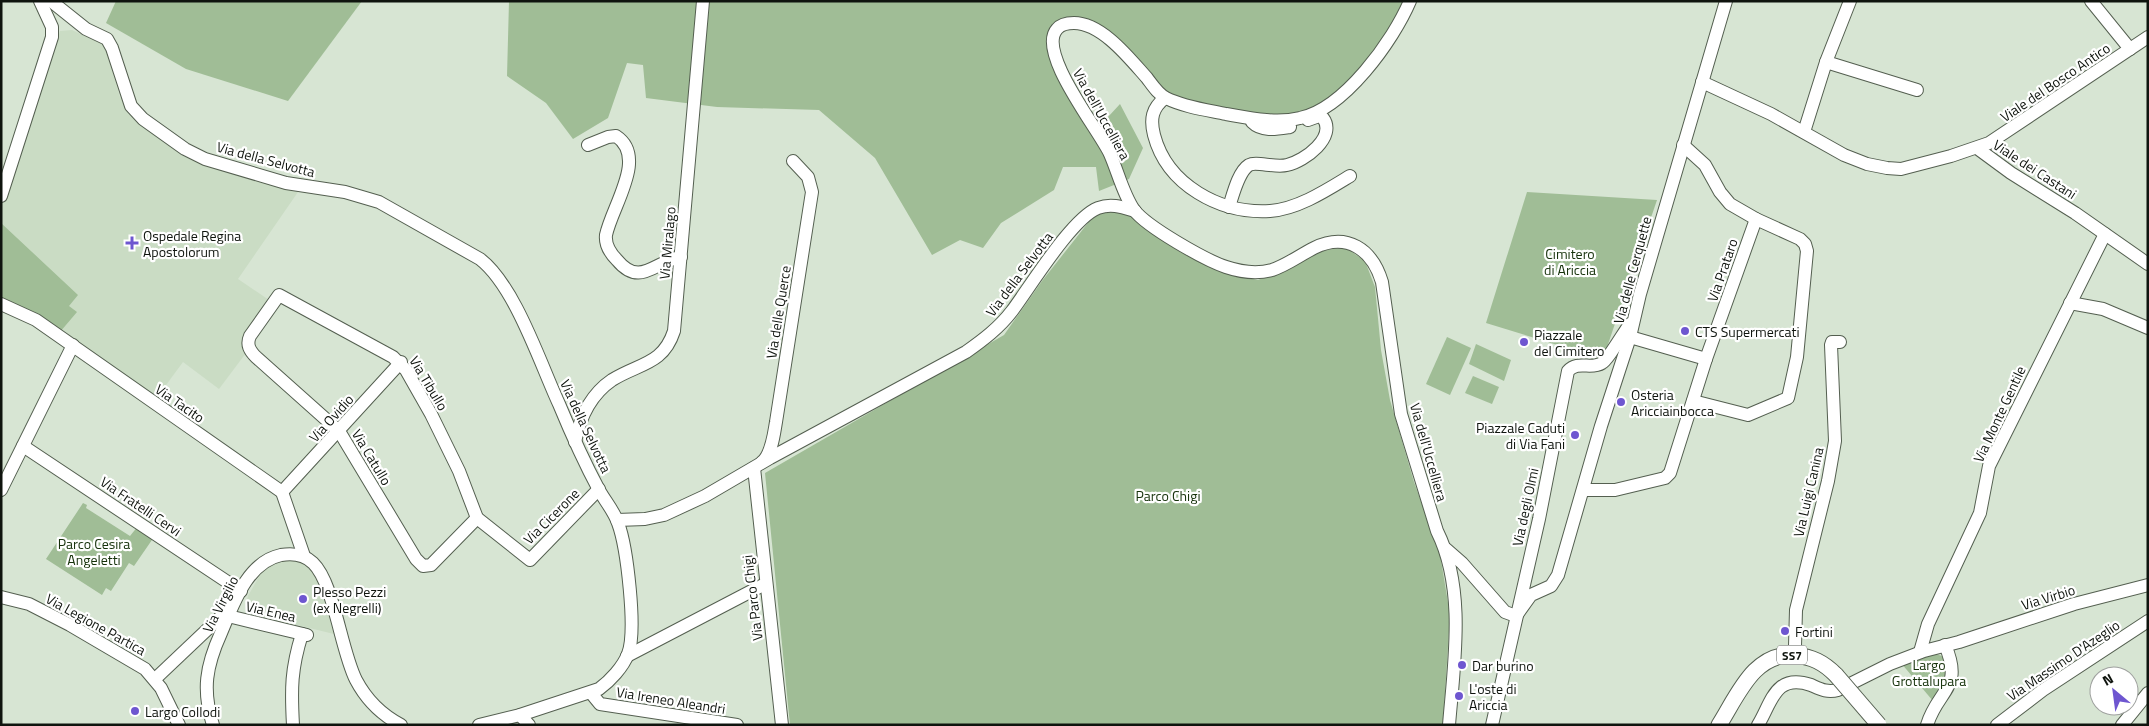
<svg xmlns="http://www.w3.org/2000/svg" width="2149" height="726" viewBox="0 0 2149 726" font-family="'Titillium Web',sans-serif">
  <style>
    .built { fill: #cadcc4 }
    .green { fill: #a0bd96 }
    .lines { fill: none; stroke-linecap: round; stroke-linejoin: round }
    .minor-casing { stroke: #545f50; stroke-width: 14 }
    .major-casing { stroke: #545f50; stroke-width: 17 }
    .minor { stroke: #fff; stroke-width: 12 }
    .major { stroke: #fff; stroke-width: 15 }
    .major-bridge-casing { stroke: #545f50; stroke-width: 17; stroke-linecap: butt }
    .major-bridge { stroke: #fff; stroke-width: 15 }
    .poi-dot { fill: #6e56d0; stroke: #fff; stroke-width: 2 }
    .labels { text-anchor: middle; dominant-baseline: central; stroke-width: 4.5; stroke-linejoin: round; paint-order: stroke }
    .shield { fill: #fff; stroke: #575a56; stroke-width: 1 }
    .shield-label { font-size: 12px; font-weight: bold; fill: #0f140e }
    .street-label { font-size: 14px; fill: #0f140e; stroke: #fff }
    .poi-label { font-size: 14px; fill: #0f140e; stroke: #fff; text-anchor: start }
    .park-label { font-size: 14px; fill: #15310a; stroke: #fff }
  </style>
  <rect width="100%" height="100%" fill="#d7e5d3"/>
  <g class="built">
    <path d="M72,30L102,44L105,48L120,97L128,113L138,123L183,156L201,163L298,192L238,279L269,300L243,336L246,353L219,389L183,362L155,400L1,301V206L60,31Z"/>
    <path d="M277,560H307L323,590L334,634L252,614L247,610L246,604L248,596L261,573Z"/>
  </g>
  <g class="green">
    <path d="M116,1H362L288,101L186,69L106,23Z"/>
    <path d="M509,1H1405L1397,28L1349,87L1293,120L1172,101L1120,49L1072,23L1053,40L1096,130L1120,104L1143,148L1129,179L1099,191L1096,167H1063L1054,190L1001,223L983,248L960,240L932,255L875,158L819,110L717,107L646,98L643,65L627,63L608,118L573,139L546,103L507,76Z"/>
    <path d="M1527,192L1657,200L1603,359L1486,323Z"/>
    <path d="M1111,211L1132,215L1180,252L1225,273L1258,280L1287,268L1316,252L1345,247L1365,261L1375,287L1381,350L1390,400L1414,482L1440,554L1450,615L1443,725H790L765,473L1004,335L1042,281L1095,214Z"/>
    <path d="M1,223L78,295L69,306L77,312L60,332L1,300Z"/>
    <path d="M1447,337L1471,348L1450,395L1426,384Z"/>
    <path d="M1476,344L1511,360L1504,381L1469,364Z"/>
    <path d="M1473,376L1499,387L1492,404L1465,393Z"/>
    <path d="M83,503L87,505L86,508L130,536L138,526L154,537L134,566L129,563L111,591L106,588L102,595L46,559Z"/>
    <path d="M1936,654L1942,656C1951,672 1942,687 1933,701L1901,663Z"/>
  </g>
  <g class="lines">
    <defs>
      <g id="minor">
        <path d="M51,1L86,29L107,39L112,48L131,106L143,119L185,149L205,159L286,183L345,192L379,202L480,259C515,286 540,363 559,404C571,433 584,462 599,490C605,501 614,511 618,523C627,547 637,631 628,654C623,667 610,681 599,689L520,715L479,725"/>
        <path d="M1410,1C1393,41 1344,109 1300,118C1276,124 1249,118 1226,114C1207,110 1184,107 1166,98C1158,94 1153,86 1147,78C1130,59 1102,23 1074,23C1068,23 1061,24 1057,29C1036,52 1099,130 1110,154C1118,172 1123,194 1134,210C1147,227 1205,260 1226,267C1241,272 1257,274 1272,270C1287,265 1300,255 1314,248C1347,232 1372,249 1382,282L1401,414L1437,531C1466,589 1454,663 1449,725"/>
        <path d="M2091,1L2130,49"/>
        <path d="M1826,62L1917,90"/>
        <path d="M1702,82L1771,114L1844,155L1867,164L1887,168L1901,169L1951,156L1989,143L2148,37"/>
        <path d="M1165,98C1152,108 1150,119 1154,135C1167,185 1220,214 1270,211C1298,209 1327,190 1350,176"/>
        <path d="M1252,122C1262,132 1277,129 1290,127"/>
        <path d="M1804,132L1826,62L1850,1"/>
        <path d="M588,145L608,137L616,136C648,157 612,206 606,235C605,244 610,253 617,260C640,288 655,261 681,257"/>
        <path d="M1683,145L1705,165L1720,192L1730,204L1756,219L1800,239L1805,244L1807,251L1797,357L1788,398L1748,415L1693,401"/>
        <path d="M1977,148L2011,173L2075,213L2148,264"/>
        <path d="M1,196L52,37V27L40,1"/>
        <path d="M1229,207C1233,195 1238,172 1249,165C1256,161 1275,168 1287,165C1305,161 1337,137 1323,118L1319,116L1308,120"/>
        <path d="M279,295L393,357L406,370L431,414L459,471L477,518L431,565L423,566L416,559L339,431L256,357C250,351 246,345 250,336Z"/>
        <path d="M2070,303L2103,309L2148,328"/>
        <path d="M1,304L36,320L282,492L304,556"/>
        <path d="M1630,337L1706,359"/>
        <path d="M575,442C580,417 590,395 612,380C639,363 663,365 674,331L703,1"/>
        <path d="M23,446L241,591"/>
        <path d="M762,462C772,454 774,433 776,422L812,192L808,177L793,161"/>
        <path d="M754,468L782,725"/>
        <path d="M1,490L73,345"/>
        <path d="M1583,490H1615L1665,478L1670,473L1706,359L1756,219"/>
        <path d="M282,492L401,362"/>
        <path d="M477,518L530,560L599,489"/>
        <path d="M617,520L645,519L664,515L705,496L770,458L966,352C983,340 999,328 1012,311C1030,287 1072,218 1098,208C1111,203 1122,207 1135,211"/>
        <path d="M1446,549L1462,563L1505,612L1516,616"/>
        <path d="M1,597L29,604L70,625L145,669L161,688L179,725"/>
        <path d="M228,616L307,635"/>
        <path d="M1516,616L1531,595L1551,586L1558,575L1601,426L1630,337L1640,294L1726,1"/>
        <path d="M1920,652L1928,624L1980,513L1989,466L2105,234"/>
        <path d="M627,656L765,584"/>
        <path d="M1797,656L1795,646L1796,610L1828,481L1835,441L1831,345L1832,342H1840"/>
        <path d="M155,679L231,607"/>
        <path d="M591,693L600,704L737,725"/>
        <path d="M520,715L529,725"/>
        <path d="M213,725C202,690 206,666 221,633C233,605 247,562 281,555C293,553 304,554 313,563C334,583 341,651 356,680C366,699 382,715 401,725"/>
        <path d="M293,725C291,689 291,669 302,634"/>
        <path d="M1492,725L1539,519L1568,371C1578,360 1591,370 1602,363C1607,361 1624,332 1630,324"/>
        <path d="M1758,725C1772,702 1775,673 1811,685C1820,689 1827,693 1838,690L1890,664L1924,651L1959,642L2074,604L2148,585"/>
        <path d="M1927,725C1938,689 1964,689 1945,645"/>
        <path d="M1997,725L2043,690L2148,621"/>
        <path d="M2122,725L2148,693"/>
      </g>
      <path id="major" d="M1719,725C1738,695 1754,652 1795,655C1812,657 1823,662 1836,675"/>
    </defs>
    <use href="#minor" class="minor-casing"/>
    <use href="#major" class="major-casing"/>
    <use href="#minor" class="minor"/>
    <use href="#major" class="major"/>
    <defs>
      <path id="major-bridge" d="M1836,675L1879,725"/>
    </defs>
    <use href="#major-bridge" class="major-bridge-casing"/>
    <use href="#major-bridge" class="major-bridge"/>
  </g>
  <g class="poi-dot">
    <path d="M129.5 235.5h5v5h5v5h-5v5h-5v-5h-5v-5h5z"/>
    <circle cx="1685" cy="331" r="5"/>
    <circle cx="1524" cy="342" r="5"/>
    <circle cx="1621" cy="402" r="5"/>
    <circle cx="1575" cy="435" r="5"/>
    <circle cx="303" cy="599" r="5"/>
    <circle cx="1785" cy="631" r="5"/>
    <circle cx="1462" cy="665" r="5"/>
    <circle cx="1459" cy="696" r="5"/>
    <circle cx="135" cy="711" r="5"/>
  </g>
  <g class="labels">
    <rect class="shield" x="1777" y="645.5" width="30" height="19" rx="4"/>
    <g class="shield-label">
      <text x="1792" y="655">SS7</text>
    </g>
    <g class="street-label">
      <text transform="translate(2055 82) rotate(-34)">Viale del Bosco Antico</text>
      <text transform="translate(1102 114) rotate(61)">Via dell'Uccelliera</text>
      <text transform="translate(266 159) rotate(15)">Via della Selvotta</text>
      <text transform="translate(2035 169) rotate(33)">Viale dei Castani</text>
      <text transform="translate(667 243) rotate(-85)">Via Miralago</text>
      <text transform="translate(1632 270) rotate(-75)">Via delle Cerquette</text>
      <text transform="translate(1722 270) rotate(-71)">Via Prataro</text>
      <text transform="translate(1019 274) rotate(-53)">Via della Selvotta</text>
      <text transform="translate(778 312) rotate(-81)">Via delle Querce</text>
      <text transform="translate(429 383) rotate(59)">Via Tibullo</text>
      <text transform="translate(180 403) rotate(35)">Via Tacito</text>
      <text transform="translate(1999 414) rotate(-65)">Via Monte Gentile</text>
      <text transform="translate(331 418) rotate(-48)">Via Ovidio</text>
      <text transform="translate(586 426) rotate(65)">Via della Selvotta</text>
      <text transform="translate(1429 452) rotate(74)">Via dell'Uccelliera</text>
      <text transform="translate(372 457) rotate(59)">Via Catullo</text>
      <text transform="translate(1808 492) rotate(-77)">Via Luigi Canina</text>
      <text transform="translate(141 506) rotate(34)">Via Fratelli Cervi</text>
      <text transform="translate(1525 507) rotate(-78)">Via degli Olmi</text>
      <text transform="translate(551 516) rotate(-45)">Via Cicerone</text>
      <text transform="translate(2048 597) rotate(-17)">Via Virbio</text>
      <text transform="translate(752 598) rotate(-97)">Via Parco Chigi</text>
      <text transform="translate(220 604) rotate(-63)">Via Virgilio</text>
      <text transform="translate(271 611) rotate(13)">Via Enea</text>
      <text transform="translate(96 624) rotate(29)">Via Legione Partica</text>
      <text transform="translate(2063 660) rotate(-34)">Via Massimo D'Azeglio</text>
      <text transform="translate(671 700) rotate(9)">Via Ireneo Aleandri</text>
    </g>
    <g class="poi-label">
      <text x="143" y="235">Ospedale Regina<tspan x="143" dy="16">Apostolorum</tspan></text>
      <text x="1695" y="331">CTS Supermercati</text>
      <text x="1534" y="334">Piazzale<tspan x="1534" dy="16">del Cimitero</tspan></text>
      <text x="1631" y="394">Osteria<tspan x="1631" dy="16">Aricciainbocca</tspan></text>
      <text x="1565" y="427" text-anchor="end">Piazzale Caduti<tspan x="1565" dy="16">di Via Fani</tspan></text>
      <text x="313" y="591">Plesso Pezzi<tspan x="313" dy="16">(ex Negrelli)</tspan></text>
      <text x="1795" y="631">Fortini</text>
      <text x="1472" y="665">Dar burino</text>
      <text x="1469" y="688">L'oste di<tspan x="1469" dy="16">Ariccia</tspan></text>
      <text x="145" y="711">Largo Collodi</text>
    </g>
    <g class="park-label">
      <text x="1570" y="253">Cimitero<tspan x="1570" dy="16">di Ariccia</tspan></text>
      <text x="1168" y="495">Parco Chigi</text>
      <text x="94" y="543">Parco Cesira<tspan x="94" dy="16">Angeletti</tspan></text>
      <text x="1929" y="664">Largo<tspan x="1929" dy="16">Grottalupara</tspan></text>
    </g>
  </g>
  <rect width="2149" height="726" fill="none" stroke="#0f140e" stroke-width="5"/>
  <g transform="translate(2114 691) rotate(331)"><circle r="24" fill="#ffffff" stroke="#9fa19f"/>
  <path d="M0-4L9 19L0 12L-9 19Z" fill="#6e56d0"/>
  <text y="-8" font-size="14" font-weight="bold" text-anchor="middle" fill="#0f140e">N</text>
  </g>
</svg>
